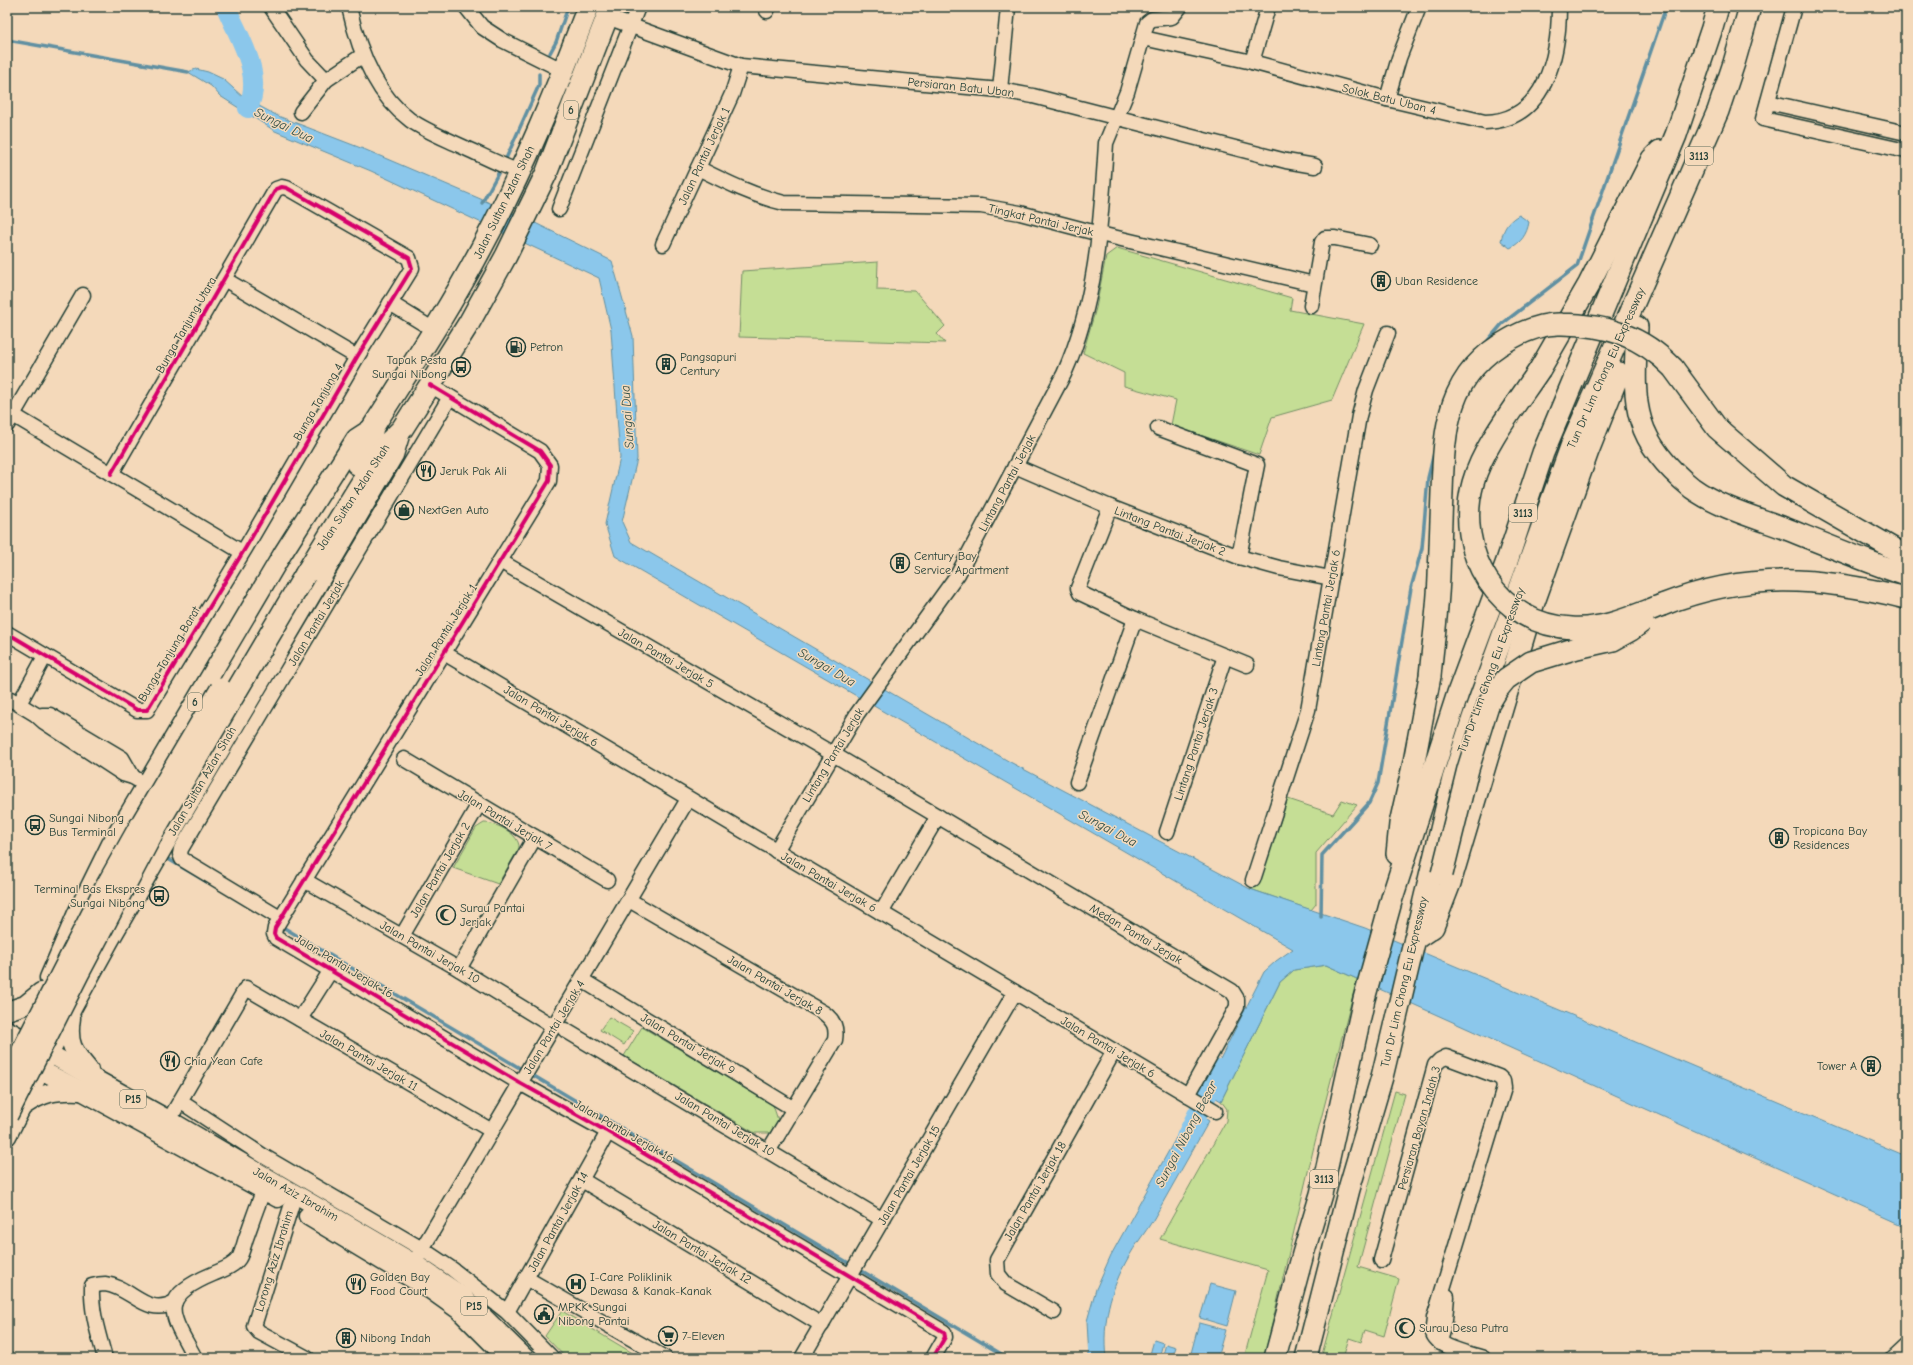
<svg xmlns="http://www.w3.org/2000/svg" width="1913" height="1365" viewBox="0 0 1913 1365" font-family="'Comic Neue',sans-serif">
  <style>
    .green { fill: #c5de95; stroke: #728e64 }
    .water { fill: #8bc7eb; stroke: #6090a2 }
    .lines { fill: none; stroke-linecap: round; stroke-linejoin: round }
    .stream { stroke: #6090a2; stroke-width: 3.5 }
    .river { stroke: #8bc7eb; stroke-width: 20 }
    .minor-casing { stroke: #1f3d34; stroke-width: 17 }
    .major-casing { stroke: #1f3d34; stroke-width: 21 }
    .highway-casing { stroke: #1f3d34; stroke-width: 24 }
    .minor { stroke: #f4d9ba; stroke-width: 14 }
    .major { stroke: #f4d9ba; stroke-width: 18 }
    .highway { stroke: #f4d9ba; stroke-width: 21 }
    .highway-bridge-casing { stroke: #1f3d34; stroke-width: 24; stroke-linecap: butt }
    .highway-bridge { stroke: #f4d9ba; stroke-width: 21 }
    .cycleway-casing { stroke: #f4d9ba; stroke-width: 6 }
    .cycleway { stroke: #d6006c; stroke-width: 4 }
    .labels { text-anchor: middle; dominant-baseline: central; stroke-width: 3; stroke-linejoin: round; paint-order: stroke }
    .shield { fill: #f4d9ba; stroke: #5f6c5c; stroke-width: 1 }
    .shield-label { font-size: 11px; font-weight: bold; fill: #1f3d34 }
    .street-label { font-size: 12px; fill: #1f3d34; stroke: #f4d9ba }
    .poi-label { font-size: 12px; fill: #1f3d34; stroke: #f4d9ba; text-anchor: start }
    .water-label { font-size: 13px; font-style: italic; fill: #2a4b46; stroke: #f4d9ba }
  </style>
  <rect width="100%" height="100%" fill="#f4d9ba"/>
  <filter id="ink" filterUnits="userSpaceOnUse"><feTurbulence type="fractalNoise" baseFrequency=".025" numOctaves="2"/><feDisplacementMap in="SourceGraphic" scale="8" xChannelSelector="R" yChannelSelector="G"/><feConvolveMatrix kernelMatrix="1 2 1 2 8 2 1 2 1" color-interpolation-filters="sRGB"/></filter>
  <g filter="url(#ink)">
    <g class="green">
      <path d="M1117,248L1292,298L1290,310L1364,324L1332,400L1272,417L1259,455L1171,425L1176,400L1124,386V373L1083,353L1096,308L1106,256Z"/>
      <path d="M878,262L877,290L915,291L945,326L937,334L945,343L739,337L742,271Z"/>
      <path d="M1288,799L1333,814L1342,800L1357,805L1316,853V904L1311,910L1250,889L1258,886Z"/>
      <path d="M484,823C497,823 520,834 519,848L498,884L453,868L476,828Z"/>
      <path d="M1326,965L1357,979L1315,1142L1264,1358H1244L1268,1270L1160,1239L1226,1121L1227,1109L1221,1101L1280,982L1294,970Z"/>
      <path d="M609,1017L633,1031L624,1045L600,1030Z"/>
      <path d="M642,1027L773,1105L778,1120L770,1133H755L624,1056Z"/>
      <path d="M1395,1091L1405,1094L1358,1267L1399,1279L1384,1336L1365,1330L1361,1342L1349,1338L1343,1358H1321Z"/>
      <path d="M562,1311L641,1358H566L545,1336Z"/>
    </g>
    <g class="water">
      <path d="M196,69L208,72L223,79L244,98L278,116L366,150L525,218L612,261L633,336L637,459L622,522L631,542L1010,762L1250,889L1365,928L1906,1156V1226L1326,965L1294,970L1280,982L1221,1101L1204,1091L1264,972L1276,961L1293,949L615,556L605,524L620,458L611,330L599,278L371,171L275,131L220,96L211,86L188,72Z"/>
      <path d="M1519,215L1529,222C1527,234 1521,243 1510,248L1501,241C1503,229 1508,221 1519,215Z"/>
      <path d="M1192,1109L1209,1121C1190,1154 1172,1187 1153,1220C1145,1233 1135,1245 1128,1258C1110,1290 1102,1322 1106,1358H1089L1087,1321L1096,1289L1111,1255Z"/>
      <path d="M1210,1284L1236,1291L1227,1326L1200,1318Z"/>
      <path d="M1199,1323L1225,1330L1217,1358L1190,1357Z"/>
      <path d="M1154,1340L1163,1343L1159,1358H1149Z"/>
      <path d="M1166,1344L1176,1347L1172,1358H1162Z"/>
    </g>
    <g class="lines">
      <g class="stream">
        <path d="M7,40L188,72"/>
        <path d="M550,53L556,42L568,7"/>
        <path d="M504,163L539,85V74"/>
        <path d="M482,203L501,168"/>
        <path d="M1485,344L1502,324L1577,266L1666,7"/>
        <path d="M168,859L207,882"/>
        <path d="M1321,917L1322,855L1369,803L1378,783L1411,588L1422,548L1428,478L1434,453"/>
        <path d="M281,926L523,1070"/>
        <path d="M529,1073L852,1265"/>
        <path d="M857,1268L1008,1358"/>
      </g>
      <g class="river">
        <path d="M226,7C239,38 264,74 248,108"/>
        <path d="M1186,1137L1220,1069"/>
      </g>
      <defs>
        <g id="minor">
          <path d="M271,7L307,60L326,80"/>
          <path d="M349,7C358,48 375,94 410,120C426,131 444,138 461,146C481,155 500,165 520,172"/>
          <path d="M466,7L482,27L502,40L564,71"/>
          <path d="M1794,7L1763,119L1906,151"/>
          <path d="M767,11L768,7"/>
          <path d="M607,17L741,66L1000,90L1033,96L1286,161L1315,166"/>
          <path d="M1143,38L1252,62L1387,99L1485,122C1545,121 1559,56 1559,7"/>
          <path d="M1252,62L1268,7"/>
          <path d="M1000,90L1008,7"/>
          <path d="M1387,99L1399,58L1419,7"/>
          <path d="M1768,102L1906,133"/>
          <path d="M301,112L326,80L363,55"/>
          <path d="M698,168C726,182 754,196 784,203L981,206L1020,213L1100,234L1314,284"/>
          <path d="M559,209L638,7"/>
          <path d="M663,244L732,94L741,66"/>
          <path d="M224,279L357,357"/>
          <path d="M390,303L434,330"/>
          <path d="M1311,306L1322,242L1325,238H1335L1370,245"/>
          <path d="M430,385L540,451L550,465L549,481L275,928L274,934L276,938L520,1083L608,1132L944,1332L945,1337L933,1358"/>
          <path d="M13,415L242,552"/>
          <path d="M7,425L83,295"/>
          <path d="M1158,428L1257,465L1239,557"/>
          <path d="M1015,466L1110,507L1239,557L1279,568L1331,578"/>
          <path d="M1110,507L1078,588L1080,593L1135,619L1247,665"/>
          <path d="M500,561L833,754L1232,991L1237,999V1007L1188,1095"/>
          <path d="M7,633L137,710H147L246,547L357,357L412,268L409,258L287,188L282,187L276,189L111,474"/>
          <path d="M444,653L1215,1111"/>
          <path d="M7,697L35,714L44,722L123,774L133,777L146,785"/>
          <path d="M19,704L45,656"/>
          <path d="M42,715H50L60,721L122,758L133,777"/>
          <path d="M404,759L607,880"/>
          <path d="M1077,782L1135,619"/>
          <path d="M1167,832L1225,656"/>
          <path d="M776,851L857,714L958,574L1064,374C1097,300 1101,223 1106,143L1127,92L1147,23L1152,19L1172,17L1180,7"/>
          <path d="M304,880L459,969L554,1027"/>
          <path d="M1253,880L1308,710L1359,416L1366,390L1388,333"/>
          <path d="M629,900L824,1013C834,1021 837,1027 835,1040L769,1150"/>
          <path d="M881,913L938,816"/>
          <path d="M280,918L182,859L180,854L181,849L450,397"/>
          <path d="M402,936L479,804"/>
          <path d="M459,969L535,837"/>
          <path d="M582,980L794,1109"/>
          <path d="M300,1019L331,970"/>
          <path d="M565,1030L883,1220"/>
          <path d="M181,1102L265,1157L422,1249L452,1269L507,1312L552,1358"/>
          <path d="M169,1120L246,988L492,1131"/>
          <path d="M582,1180L822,1325"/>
          <path d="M295,1194L254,1326L259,1332L307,1358"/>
          <path d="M1381,1260L1435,1065L1440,1060L1446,1057L1499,1077L1503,1081L1504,1088L1434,1318C1434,1322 1432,1329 1433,1333C1436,1347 1471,1354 1483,1358"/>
          <path d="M410,1272L422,1249L688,799"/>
          <path d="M526,1278L665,1358"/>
          <path d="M507,1312L608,1132"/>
          <path d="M1054,1312L1006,1284L998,1274L997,1260L1114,1051"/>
          <path d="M1440,1343L1445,1320L1447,1296"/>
          <path d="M105,1358C98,1333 91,1312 92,1286C96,1285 101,1284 105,1284C132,1287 146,1318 175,1302"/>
          <path d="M195,1358C171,1314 156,1298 213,1274C222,1270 233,1267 239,1258C242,1253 244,1244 246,1238C253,1219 259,1199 268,1181"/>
          <path d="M802,1358L1015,992"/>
          <path d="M1892,1358L1906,1345"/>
        </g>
        <g id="major">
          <path d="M49,978L77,913L111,844L283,553L356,438L373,427"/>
          <path d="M7,1011L25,1005L41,992"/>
          <path d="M71,1018C67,1044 73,1051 89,1070"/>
          <path d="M7,1030L169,1120L415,1264L462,1296L525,1358"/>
          <path d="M7,1053L82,1091L278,1198"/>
          <path d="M23,1106C44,1092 55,1090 80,1091"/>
          <path d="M7,1136L73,1007L110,940L183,813L394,455L402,429"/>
          <path d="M308,1216L431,1290L459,1310L507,1358"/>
        </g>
        <g id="highway">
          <path d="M1637,327C1636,358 1632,392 1641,421C1649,448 1671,471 1692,488C1718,507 1754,517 1784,528C1824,544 1865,561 1906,575"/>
          <path d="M1673,368L1717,428L1784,486L1906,556"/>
          <path d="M1540,369L1589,284L1652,159L1660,151"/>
          <path d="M357,464L369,444L373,427C411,367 450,308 483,245C524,169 557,88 588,7"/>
          <path d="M305,575L383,448L402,429L430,385L469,323L506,256L546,174L611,7"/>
          <path d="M1662,605C1747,571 1819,577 1906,598"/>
          <path d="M1397,854L1400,824L1414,762L1430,676"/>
          <path d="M1415,939L1433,927L1450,883L1533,605L1588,451L1619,373"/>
          <path d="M1275,1358L1303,1254L1321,1194L1364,999L1392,898L1458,693L1506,564L1543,453L1676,135L1712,28L1718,7"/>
          <path d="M1306,1358L1349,1189L1382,1077L1453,779L1473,718L1572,444L1718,111L1734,63L1750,7"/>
        </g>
      </defs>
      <use href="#minor" class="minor-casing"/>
      <use href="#major" class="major-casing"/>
      <use href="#highway" class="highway-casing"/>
      <use href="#minor" class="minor"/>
      <use href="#major" class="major"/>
      <use href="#highway" class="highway"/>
      <defs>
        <g id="highway-bridge">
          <path d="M1540,369C1518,402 1483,446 1473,483C1454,552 1498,625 1572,628C1604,630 1633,616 1662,605"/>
          <path d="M1430,676C1433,643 1438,609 1439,576C1440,548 1441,520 1442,492C1444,428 1447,373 1510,339C1526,330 1544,323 1562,324C1606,325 1641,335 1673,368"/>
          <path d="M1442,874L1468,769L1488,705L1497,690L1506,679L1531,662L1577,648L1613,640L1631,630L1643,621"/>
          <path d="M7,1081L106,887L139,828L221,689"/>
          <path d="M7,1115L78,974L153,832L305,575"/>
        </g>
      </defs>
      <use href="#highway-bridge" class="highway-bridge-casing"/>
      <use href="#highway-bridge" class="highway-bridge"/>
      <defs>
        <g id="cycleway">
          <path d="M430,385L540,451L550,465L549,481L275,928L274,934L276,938L520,1083L608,1132L944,1332L945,1337L933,1358"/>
          <path d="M7,633L137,710H147L246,547L357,357L412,268L409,258L287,188L282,187L276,189L111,474"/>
        </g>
      </defs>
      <use href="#cycleway" class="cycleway-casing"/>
      <use href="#cycleway" class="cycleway"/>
    </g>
  </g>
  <defs>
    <symbol id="building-ring" viewBox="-11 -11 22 22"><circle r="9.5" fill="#f4d9ba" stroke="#1f3d34" stroke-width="1.5"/><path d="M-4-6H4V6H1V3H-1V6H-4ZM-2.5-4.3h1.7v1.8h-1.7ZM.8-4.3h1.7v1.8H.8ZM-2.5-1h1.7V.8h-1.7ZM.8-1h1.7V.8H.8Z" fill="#1f3d34"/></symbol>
    <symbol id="fuel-ring" viewBox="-11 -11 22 22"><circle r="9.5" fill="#f4d9ba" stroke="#1f3d34" stroke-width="1.5"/><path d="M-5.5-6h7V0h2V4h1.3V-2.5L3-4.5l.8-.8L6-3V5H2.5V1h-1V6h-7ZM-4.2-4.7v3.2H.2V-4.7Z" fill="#1f3d34"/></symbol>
    <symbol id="bus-ring" viewBox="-11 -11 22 22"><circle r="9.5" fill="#f4d9ba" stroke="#1f3d34" stroke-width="1.5"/><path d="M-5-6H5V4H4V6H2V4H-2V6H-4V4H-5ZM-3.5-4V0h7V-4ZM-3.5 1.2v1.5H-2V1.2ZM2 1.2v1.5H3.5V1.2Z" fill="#1f3d34"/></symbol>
    <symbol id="restaurant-ring" viewBox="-11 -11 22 22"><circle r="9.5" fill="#f4d9ba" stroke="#1f3d34" stroke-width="1.5"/><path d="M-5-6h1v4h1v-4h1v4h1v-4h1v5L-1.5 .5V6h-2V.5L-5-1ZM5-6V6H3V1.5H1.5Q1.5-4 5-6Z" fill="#1f3d34"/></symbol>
    <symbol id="shop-ring" viewBox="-11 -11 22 22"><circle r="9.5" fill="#f4d9ba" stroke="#1f3d34" stroke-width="1.5"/><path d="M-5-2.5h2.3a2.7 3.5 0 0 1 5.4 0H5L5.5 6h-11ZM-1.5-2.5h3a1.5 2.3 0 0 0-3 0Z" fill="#1f3d34"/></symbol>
    <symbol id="mosque-ring" viewBox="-11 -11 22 22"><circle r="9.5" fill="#f4d9ba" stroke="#1f3d34" stroke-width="1.5"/><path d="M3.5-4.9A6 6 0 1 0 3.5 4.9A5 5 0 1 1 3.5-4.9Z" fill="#1f3d34"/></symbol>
    <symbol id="hospital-ring" viewBox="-11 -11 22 22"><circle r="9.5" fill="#f4d9ba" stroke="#1f3d34" stroke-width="1.5"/><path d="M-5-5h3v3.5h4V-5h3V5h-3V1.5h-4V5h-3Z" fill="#1f3d34"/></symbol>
    <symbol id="civic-ring" viewBox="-11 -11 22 22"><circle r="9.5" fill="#f4d9ba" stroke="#1f3d34" stroke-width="1.5"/><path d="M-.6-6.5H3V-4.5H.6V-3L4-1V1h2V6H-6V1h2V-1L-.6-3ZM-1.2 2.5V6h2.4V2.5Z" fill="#1f3d34"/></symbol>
    <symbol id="supermarket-ring" viewBox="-11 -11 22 22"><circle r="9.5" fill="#f4d9ba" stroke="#1f3d34" stroke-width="1.5"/><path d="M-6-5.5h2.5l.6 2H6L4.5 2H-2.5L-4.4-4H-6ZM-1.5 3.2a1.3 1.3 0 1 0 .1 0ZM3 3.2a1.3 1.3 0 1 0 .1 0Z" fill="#1f3d34"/></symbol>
  </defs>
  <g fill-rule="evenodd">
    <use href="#building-ring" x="1370" y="270" width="22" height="22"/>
    <use href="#fuel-ring" x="505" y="336" width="22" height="22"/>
    <use href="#building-ring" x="655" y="353" width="22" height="22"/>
    <use href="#bus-ring" x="450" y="356" width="22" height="22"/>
    <use href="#restaurant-ring" x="415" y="460" width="22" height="22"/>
    <use href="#shop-ring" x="393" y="499" width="22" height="22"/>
    <use href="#building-ring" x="889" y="552" width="22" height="22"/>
    <use href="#bus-ring" x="24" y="814" width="22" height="22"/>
    <use href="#building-ring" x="1768" y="827" width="22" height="22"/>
    <use href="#bus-ring" x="148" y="885" width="22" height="22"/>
    <use href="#mosque-ring" x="435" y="904" width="22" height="22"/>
    <use href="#restaurant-ring" x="159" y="1050" width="22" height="22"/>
    <use href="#building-ring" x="1860" y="1055" width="22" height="22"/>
    <use href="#restaurant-ring" x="345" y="1273" width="22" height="22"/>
    <use href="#hospital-ring" x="565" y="1273" width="22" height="22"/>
    <use href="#civic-ring" x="533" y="1303" width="22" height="22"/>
    <use href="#mosque-ring" x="1394" y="1317" width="22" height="22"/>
    <use href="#supermarket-ring" x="657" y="1325" width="22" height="22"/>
    <use href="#building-ring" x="335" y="1327" width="22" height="22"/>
  </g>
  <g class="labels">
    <g class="shield">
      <rect x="564" y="101" width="14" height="18" rx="3"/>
      <rect x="1685" y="147" width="28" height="18" rx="3"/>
      <rect x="1509" y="504" width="28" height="18" rx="3"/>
      <rect x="188" y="693" width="14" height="18" rx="3"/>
      <rect x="120" y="1090" width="26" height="18" rx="3"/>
      <rect x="1310" y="1170" width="28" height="18" rx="3"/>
      <rect x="461" y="1297" width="26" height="18" rx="3"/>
    </g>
    <g class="shield-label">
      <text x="571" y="110">6</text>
      <text x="1699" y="156">3113</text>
      <text x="1523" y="513">3113</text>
      <text x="195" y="702">6</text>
      <text x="133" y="1099">P15</text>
      <text x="1324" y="1179">3113</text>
      <text x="474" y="1306">P15</text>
    </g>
    <g class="street-label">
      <text transform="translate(961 87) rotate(6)">Persiaran Batu Uban</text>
      <text transform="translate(1389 99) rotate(14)">Solok Batu Uban 4</text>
      <text transform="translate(704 156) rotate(-65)">Jalan Pantai Jerjak 1</text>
      <text transform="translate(504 202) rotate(-64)">Jalan Sultan Azlan Shah</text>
      <text transform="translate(1041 220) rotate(13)">Tingkat Pantai Jerjak</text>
      <text transform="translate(186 325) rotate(-60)">Bunga Tanjung Utara</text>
      <text transform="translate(1606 368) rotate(-66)">Tun Dr Lim Chong Eu Expressway</text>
      <text transform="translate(318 402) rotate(-60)">Bunga Tanjung 4</text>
      <text transform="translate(1007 483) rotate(-62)">Lintang Pantai Jerjak</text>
      <text transform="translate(353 497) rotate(-57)">Jalan Sultan Azlan Shah</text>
      <text transform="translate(1170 531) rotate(21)">Lintang Pantai Jerjak 2</text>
      <text transform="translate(1326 608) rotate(-80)">Lintang Pantai Jerjak 6</text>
      <text transform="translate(316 623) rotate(-59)">Jalan Pantai Jerjak</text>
      <text transform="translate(446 630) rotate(-58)">Jalan Pantai Jerjak 1</text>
      <text transform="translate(169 654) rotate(-59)">Bunga Tanjung Barat</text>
      <text transform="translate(666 658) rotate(30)">Jalan Pantai Jerjak 5</text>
      <text transform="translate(1491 670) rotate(-70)">Tun Dr Lim Chong Eu Expressway</text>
      <text transform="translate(551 716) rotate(31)">Jalan Pantai Jerjak 6</text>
      <text transform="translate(1196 744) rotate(-72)">Lintang Pantai Jerjak 3</text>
      <text transform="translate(833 755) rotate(-59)">Lintang Pantai Jerjak</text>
      <text transform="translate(202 781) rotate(-60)">Jalan Sultan Azlan Shah</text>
      <text transform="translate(505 820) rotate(31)">Jalan Pantai Jerjak 7</text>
      <text transform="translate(440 870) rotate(-60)">Jalan Pantai Jerjak 2</text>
      <text transform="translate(829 882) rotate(30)">Jalan Pantai Jerjak 6</text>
      <text transform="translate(1136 934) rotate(31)">Medan Pantai Jerjak</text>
      <text transform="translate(430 952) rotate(30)">Jalan Pantai Jerjak 10</text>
      <text transform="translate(344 966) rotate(31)">Jalan Pantai Jerjak 16</text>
      <text transform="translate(1404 982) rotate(-77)">Tun Dr Lim Chong Eu Expressway</text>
      <text transform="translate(775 985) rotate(30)">Jalan Pantai Jerjak 8</text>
      <text transform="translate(554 1027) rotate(-59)">Jalan Pantai Jerjak 4</text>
      <text transform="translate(688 1044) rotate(31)">Jalan Pantai Jerjak 9</text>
      <text transform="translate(1108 1047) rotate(31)">Jalan Pantai Jerjak 6</text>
      <text transform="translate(369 1060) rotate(30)">Jalan Pantai Jerjak 11</text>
      <text transform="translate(725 1124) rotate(31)">Jalan Pantai Jerjak 10</text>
      <text transform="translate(1419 1128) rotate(-74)">Persiaran Bayan Indah 3</text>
      <text transform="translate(624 1131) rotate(30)">Jalan Pantai Jerjak 16</text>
      <text transform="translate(909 1175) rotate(-60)">Jalan Pantai Jerjak 15</text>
      <text transform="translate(1035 1191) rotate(-60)">Jalan Pantai Jerjak 18</text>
      <text transform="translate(296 1194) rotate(30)">Jalan Aziz Ibrahim</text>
      <text transform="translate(558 1222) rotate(-61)">Jalan Pantai Jerjak 14</text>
      <text transform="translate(702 1252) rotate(31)">Jalan Pantai Jerjak 12</text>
      <text transform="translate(274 1261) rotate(-73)">Lorong Aziz Ibrahim</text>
    </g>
    <g class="poi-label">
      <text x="1395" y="281">Uban Residence</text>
      <text x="530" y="347">Petron</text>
      <text x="680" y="357">Pangsapuri<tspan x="680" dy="14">Century</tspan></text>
      <text x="447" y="360" text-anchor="end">Tapak Pesta<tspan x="447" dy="14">Sungai Nibong</tspan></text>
      <text x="440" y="471">Jeruk Pak Ali</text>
      <text x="418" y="510">NextGen Auto</text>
      <text x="914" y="556">Century Bay<tspan x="914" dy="14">Service Apartment</tspan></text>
      <text x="49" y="818">Sungai Nibong<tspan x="49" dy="14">Bus Terminal</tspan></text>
      <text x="1793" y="831">Tropicana Bay<tspan x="1793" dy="14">Residences</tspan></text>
      <text x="145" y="889" text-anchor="end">Terminal Bas Ekspres<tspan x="145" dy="14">Sungai Nibong</tspan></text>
      <text x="460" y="908">Surau Pantai<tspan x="460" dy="14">Jerjak</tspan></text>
      <text x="184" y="1061">Chia Yean Cafe</text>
      <text x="1857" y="1066" text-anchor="end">Tower A</text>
      <text x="370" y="1277">Golden Bay<tspan x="370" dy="14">Food Court</tspan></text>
      <text x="590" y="1277">I-Care Poliklinik<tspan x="590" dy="14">Dewasa &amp; Kanak-Kanak</tspan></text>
      <text x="558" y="1307">MPKK Sungai<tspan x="558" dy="14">Nibong Pantai</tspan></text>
      <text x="1419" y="1328">Surau Desa Putra</text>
      <text x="682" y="1336">7-Eleven</text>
      <text x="360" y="1338">Nibong Indah</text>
    </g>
    <g class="water-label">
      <text transform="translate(284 125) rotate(26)">Sungai Dua</text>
      <text transform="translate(627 417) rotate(-94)">Sungai Dua</text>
      <text transform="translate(827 667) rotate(30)">Sungai Dua</text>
      <text transform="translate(1108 828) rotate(28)">Sungai Dua</text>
      <text transform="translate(1186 1134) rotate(-62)">Sungai Nibong Besar</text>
    </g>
  </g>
  <rect width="1913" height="1365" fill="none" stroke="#f4d9ba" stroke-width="24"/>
  <rect x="12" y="12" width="1889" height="1341" fill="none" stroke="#1f3d34" stroke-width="1.5" filter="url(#ink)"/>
</svg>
